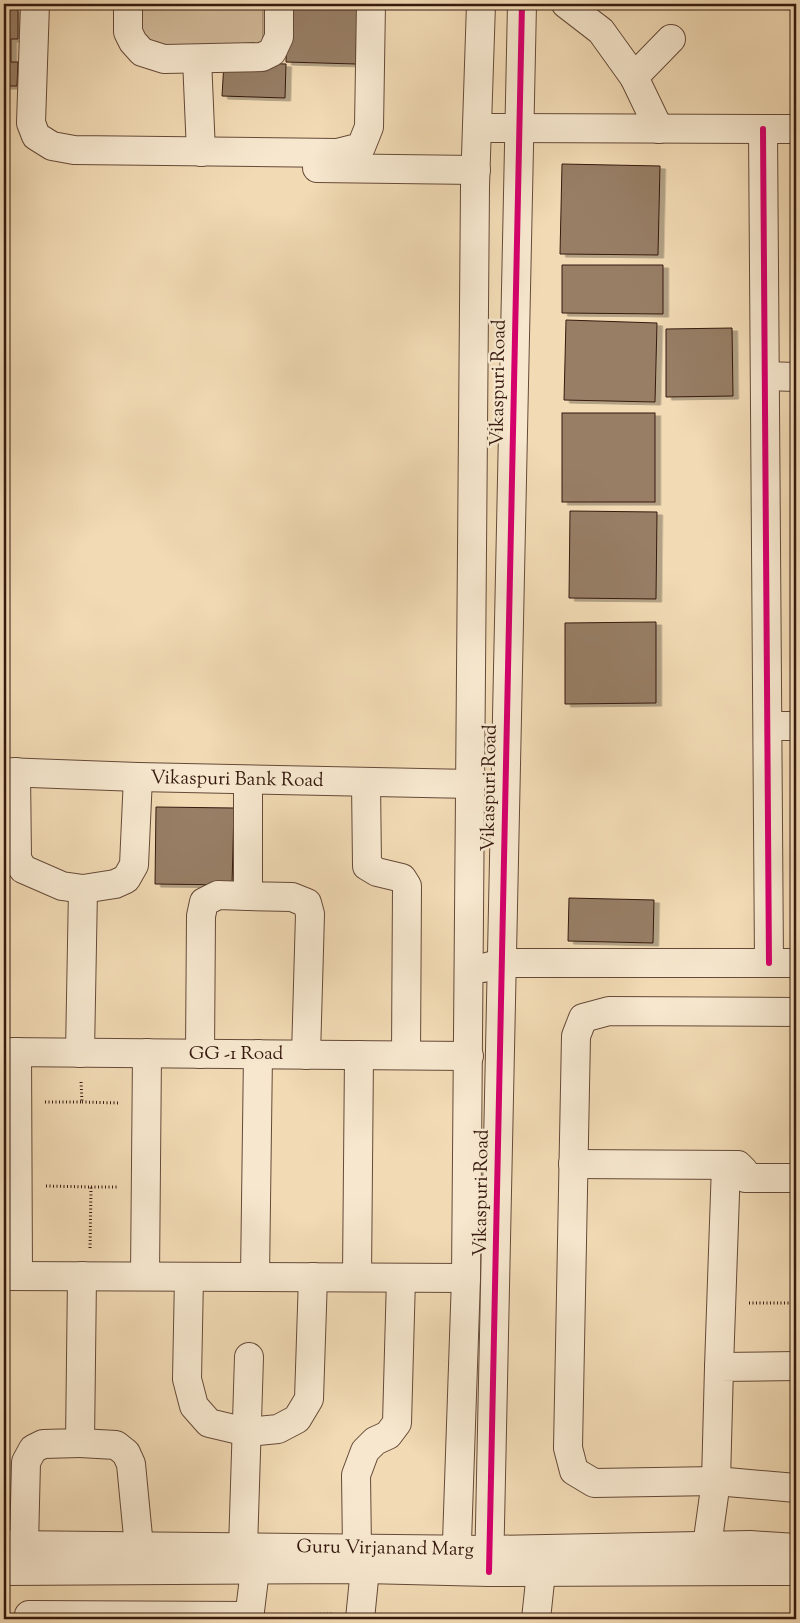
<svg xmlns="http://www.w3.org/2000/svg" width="800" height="1623" viewBox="0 0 800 1623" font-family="'Sorts Mill Goudy',serif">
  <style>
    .green { fill: #d1b998; stroke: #846a54 }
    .building { fill: #977e65; stroke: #361a0f; filter: url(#shadow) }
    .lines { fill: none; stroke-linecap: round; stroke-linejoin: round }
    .minor-casing { stroke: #654a38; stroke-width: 30 }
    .path { stroke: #361a0f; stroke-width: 3; stroke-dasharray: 1 2.5; stroke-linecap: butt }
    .minor { stroke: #f6e7ce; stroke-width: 28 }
    .cycleway-casing { stroke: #f6e7ce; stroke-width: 9 }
    .cycleway { stroke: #d6006c; stroke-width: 6 }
    .labels { text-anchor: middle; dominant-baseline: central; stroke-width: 5; stroke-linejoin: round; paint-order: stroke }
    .street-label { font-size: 19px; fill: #361a0f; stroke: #f6e7ce }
  </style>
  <defs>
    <filter id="shadow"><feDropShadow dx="5.5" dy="3" stdDeviation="0" flood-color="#0004"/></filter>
  </defs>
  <rect width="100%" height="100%" fill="#f1dab4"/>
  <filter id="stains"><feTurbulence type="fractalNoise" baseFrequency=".004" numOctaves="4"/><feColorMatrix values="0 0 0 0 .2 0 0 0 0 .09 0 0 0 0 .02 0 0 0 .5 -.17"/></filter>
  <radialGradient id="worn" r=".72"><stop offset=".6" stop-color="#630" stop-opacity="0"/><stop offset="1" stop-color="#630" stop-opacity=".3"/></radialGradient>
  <rect class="green" x="133" y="4" width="130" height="44"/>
  <g class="building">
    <path d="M288,4H357L356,64L286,62Z"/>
    <path d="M4,9H18V39H11V62H18L17,86H4Z"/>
    <path d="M224,62L286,64L285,98L222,96Z"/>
    <path d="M562,164L660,166L658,255L560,254Z"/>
    <path d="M562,265H663V314L562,313Z"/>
    <path d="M566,320L657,323L655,402L564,400Z"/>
    <path d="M732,328L733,396L666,397V329Z"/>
    <rect x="562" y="413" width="93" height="89"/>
    <path d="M570,511L657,512L656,599L569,598Z"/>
    <path d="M656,622V703L565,704V623Z"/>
    <path d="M156,807L234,808L232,885L155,884Z"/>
    <path d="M569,898L654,900L653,943L568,941Z"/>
  </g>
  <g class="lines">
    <defs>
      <g id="minor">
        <path d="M35,4L31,123L36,136L52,146L74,150L337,153L361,147L369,127L371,4"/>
        <path d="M128,4V32L133,42L142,52L164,59L262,57L272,52L279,37V4"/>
        <path d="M566,4L601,31L634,77L659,129"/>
        <path d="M197,59L201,152"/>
        <path d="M634,77L671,39"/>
        <path d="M477,128L796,129"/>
        <path d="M763,129L769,963"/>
        <path d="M317,168L476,170"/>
        <path d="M765,376L796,377"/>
        <path d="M768,726H796"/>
        <path d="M4,772L138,777L471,784"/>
        <path d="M16,772L17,859L23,869L62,886L83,889L115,884L126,879L134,865L138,777"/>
        <path d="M248,780V896L292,897L307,903L310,914L306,1055"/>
        <path d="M366,782L367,866L377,872L402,878L407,886L406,1055"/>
        <path d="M483,968L502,963H796"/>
        <path d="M796,1012L609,1011L583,1018L576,1036L568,1448L574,1471L594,1483L716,1481L796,1488"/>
        <path d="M4,1052L469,1056"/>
        <path d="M17,1052L18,1276"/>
        <path d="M80,1053L83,889"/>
        <path d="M200,1054L201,916L204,902L218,895L248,896"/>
        <path d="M573,1164L738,1165L744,1171L745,1178H796"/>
        <path d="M4,1276L466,1278"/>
        <path d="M145,1276L147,1053"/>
        <path d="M189,1277L187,1379L194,1406L209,1423L247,1432L278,1429L297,1419L309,1399L313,1277"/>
        <path d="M255,1277L258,1054"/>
        <path d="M357,1277L359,1055"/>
        <path d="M719,1367L726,1165"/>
        <path d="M80,1443L116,1445L126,1453L131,1464L139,1547"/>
        <path d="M4,1545L489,1550L750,1545L796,1548"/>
        <path d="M24,1545L26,1462L33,1449L43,1444L80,1443L82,1276"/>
        <path d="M707,1546L716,1481L719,1367L796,1366"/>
        <path d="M243,1549L249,1357"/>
        <path d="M357,1549L356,1475L365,1451L375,1441L388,1435L397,1423L401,1278"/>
        <path d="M4,1571L365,1569L489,1572L796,1571"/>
        <path d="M456,1571L466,1278L475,186L481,4"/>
        <path d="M489,1572L522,4"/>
        <path d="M29,1615L250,1616"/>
        <path d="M249,1619L255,1570"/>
        <path d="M360,1619L365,1569"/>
        <path d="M536,1619L541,1572"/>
      </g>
    </defs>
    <use href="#minor" class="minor-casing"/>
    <g class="path">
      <path d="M45,1102H82L81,1081"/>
      <path d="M82,1102L120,1103"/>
      <path d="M46,1186L91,1187L90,1250"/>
      <path d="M91,1187H118"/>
      <path d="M749,1303H796"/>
      <path d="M278,1615L334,1614"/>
    </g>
    <use href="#minor" class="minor"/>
    <defs>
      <g id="cycleway">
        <path d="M763,129L769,963"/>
        <path d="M489,1572L522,4"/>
      </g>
    </defs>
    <use href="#cycleway" class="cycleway-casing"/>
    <use href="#cycleway" class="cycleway"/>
  </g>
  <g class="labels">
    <g class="street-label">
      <text transform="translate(499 383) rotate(-89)">Vikaspuri Road</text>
      <text transform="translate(237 780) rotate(1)">Vikaspuri Bank Road</text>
      <text transform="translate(490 788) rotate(-89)">Vikaspuri Road</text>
      <text x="236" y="1054">GG -1 Road</text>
      <text transform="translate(482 1193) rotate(-89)">Vikaspuri Road</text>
      <text transform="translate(385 1549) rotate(1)">Guru Virjanand Marg</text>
    </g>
  </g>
  <rect width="800" height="1623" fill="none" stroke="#f1dab4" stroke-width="20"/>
  <rect x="5" y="5" width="790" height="1613" fill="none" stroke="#361a0f" stroke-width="2.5"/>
  <rect x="10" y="10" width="780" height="1603" fill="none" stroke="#361a0f"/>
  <rect width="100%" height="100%" filter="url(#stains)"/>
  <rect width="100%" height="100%" fill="url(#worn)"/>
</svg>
